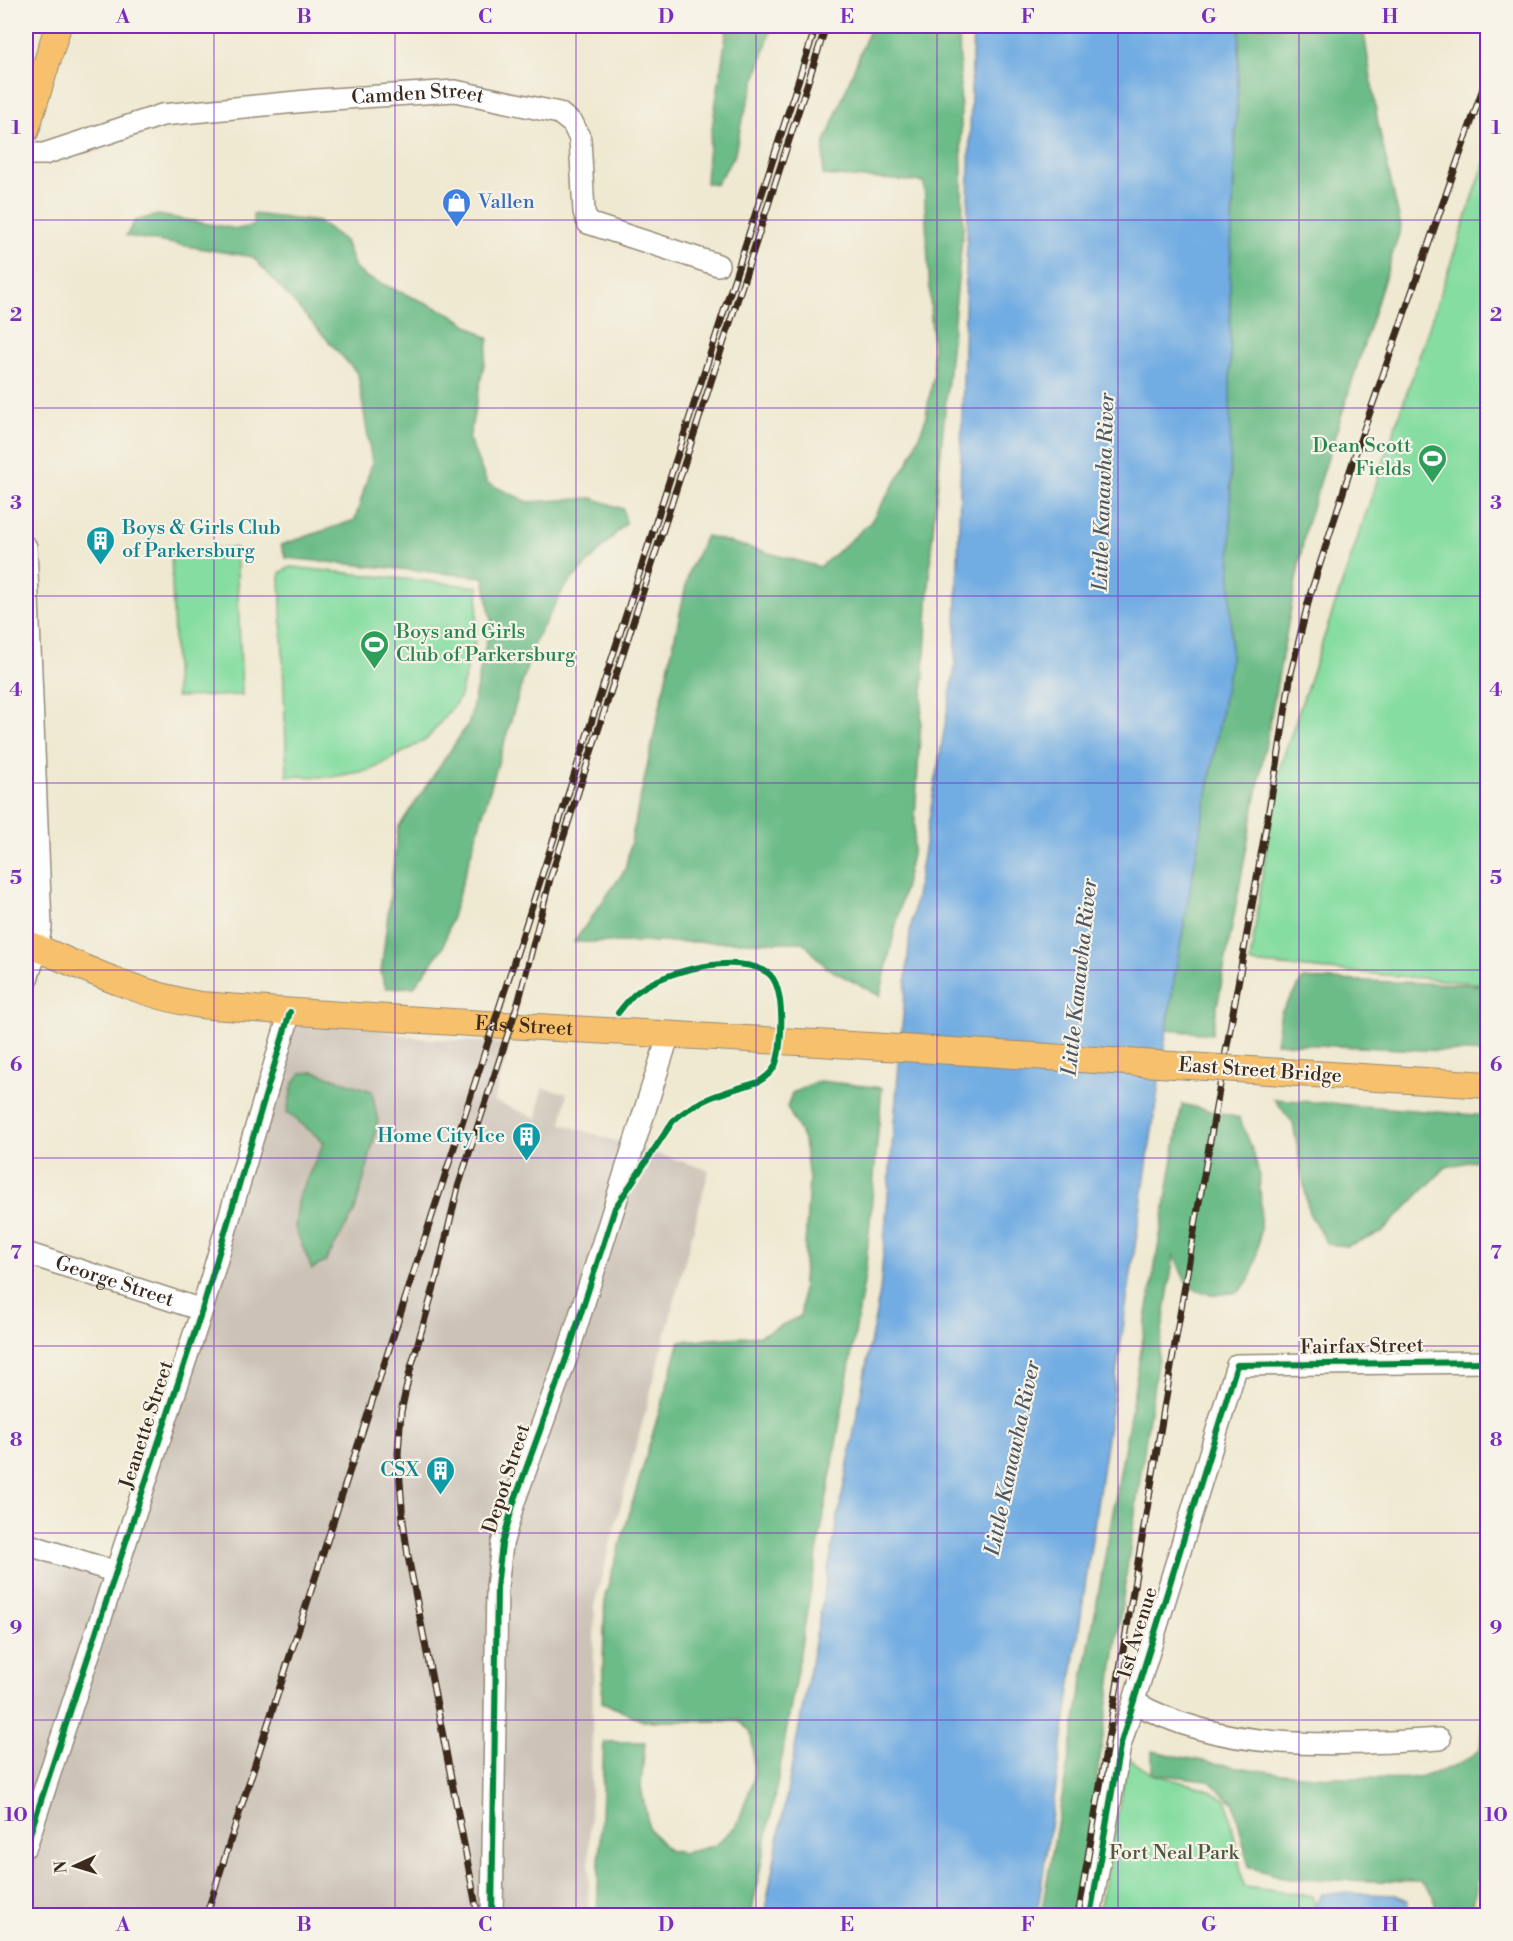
<svg xmlns="http://www.w3.org/2000/svg" width="1513" height="1941" viewBox="0 0 1513 1941" font-family="'Libre Bodoni',serif">
  <style>
    .industrial { fill: #ccc2b8 }
    .green { fill: #86dda1; stroke: #608460; stroke-width: 1.5 }
    .forest { fill: #6cbc87; stroke: #547352; stroke-width: 1.5 }
    .water { fill: #71ace2; stroke: #566b80; stroke-width: 1.5 }
    .lines { fill: none; stroke-linecap: round; stroke-linejoin: round }
    .minor-casing { stroke: #958a78; stroke-width: 24 }
    .major-casing { stroke: #958a78; stroke-width: 28 }
    .minor { stroke: #fff; stroke-width: 21 }
    .major { stroke: #f7c06c; stroke-width: 26 }
    .rail-casing { stroke: #3b2a1e; stroke-width: 7 }
    .rail { stroke: #f7f3e8; stroke-width: 4.5; stroke-dasharray: 14; stroke-linecap: butt }
    .major-bridge-casing { stroke: #958a78; stroke-width: 28; stroke-linecap: butt }
    .major-bridge { stroke: #f7c06c; stroke-width: 26 }
    .cycleway-casing { stroke: #f7f3e8; stroke-width: 10 }
    .cycleway { stroke: #00873e; stroke-width: 6 }
    .grid { fill: none; stroke: #7b2cbf; stroke-width: 1.5; stroke-opacity: 0.55 }
    .labels { text-anchor: middle; dominant-baseline: central; stroke-width: 4.5; stroke-linejoin: round; paint-order: stroke }
    .street-label { font-size: 20px; fill: #3b2a1e; stroke: #f7f3e8 }
    .shop-label { font-size: 20px; fill: #366cbe; stroke: #f7f3e8; text-anchor: start }
    .leisure-label { font-size: 20px; fill: #27864d; stroke: #f7f3e8; text-anchor: end }
    .culture-label { font-size: 20px; fill: #0d838f; stroke: #f7f3e8; text-anchor: end }
    .park-label { font-size: 20px; fill: #4e573f; stroke: #f7f3e8 }
    .water-label { font-size: 21px; font-style: italic; fill: #4e5863; stroke: #f7f3e8 }
    .neatline { fill: none; stroke: #7b2cbf; stroke-width: 2 }
    .grid-label { font-size: 20px; text-anchor: middle; font-weight: bold; fill: #7b2cbf }
  </style>
  <rect width="100%" height="100%" fill="#f7f3e8"/>
  <filter id="ink" filterUnits="userSpaceOnUse"><feTurbulence type="fractalNoise" baseFrequency=".0167" numOctaves="2"/><feDisplacementMap in="SourceGraphic" scale="12" xChannelSelector="R" yChannelSelector="G"/><feConvolveMatrix kernelMatrix="1 2 1 2 8 2 1 2 1" color-interpolation-filters="sRGB"/></filter>
  <filter id="wash" filterUnits="userSpaceOnUse"><feTurbulence type="fractalNoise" baseFrequency=".008" numOctaves="4" result="noise"/><feDisplacementMap in="SourceGraphic" scale="24" xChannelSelector="R" yChannelSelector="G"/><feGaussianBlur stdDeviation="1.35" result="paint"/><feColorMatrix in="noise" values="0 0 0 0 0 0 0 0 0 0 0 0 0 0 0 0 0 1.4 0 .05"/><feComposite in="paint" operator="in"/></filter>
  <g filter="url(#wash)">
    <rect width="100%" height="100%" fill="#efe9d1"/>
    <path class="industrial" d="M290,1012L418,1038L510,1044L494,1101L537,1118L542,1088L567,1093L562,1124L709,1170L595,1603L588,1915L26,1916V1617L31,1600L27,1599L43,1549L115,1572Z"/>
    <g class="green">
      <path d="M1487,156V984L1250,963L1276,779Z"/>
      <path d="M236,548L242,695L176,697L171,550Z"/>
      <path d="M290,567L479,587L475,641L459,699L427,739L371,770L331,777L287,776L280,573Z"/>
      <path d="M1128,1758L1152,1774L1207,1789L1227,1800L1244,1887L1313,1896L1316,1915L1098,1916Z"/>
    </g>
    <g class="forest">
      <path d="M724,26H772L741,125L734,157L716,184L706,183L708,155L727,29Z"/>
      <path d="M871,26H959L963,229L932,540L913,850L880,996L827,968L803,942H574L625,870L689,571L706,536L820,567L870,523L909,461L925,421L934,373L924,182L823,175L824,145Z"/>
      <path d="M1240,26H1363L1378,124L1401,227L1306,527L1212,1034L1167,1030L1173,987L1230,277Z"/>
      <path d="M253,214L320,222L345,241L355,268L366,277L451,314L489,339L469,439L487,483L528,502L592,498L623,509L626,523L564,588L534,643L443,947L414,987L386,988L381,973L398,828L469,723L491,620L484,577L286,558L281,545L355,520L372,463L358,374L253,257L126,236L135,221L158,215L237,229L254,226Z"/>
      <path d="M1303,979L1487,985V1053L1276,1043L1281,1012Z"/>
      <path d="M315,1072L372,1091L378,1121L367,1168L354,1213L325,1262L312,1269L295,1228L299,1196L324,1142L287,1112L293,1084L301,1073Z"/>
      <path d="M819,1081L882,1088L865,1276L779,1774L751,1915H597L604,1742H645L641,1787L649,1829L668,1850L683,1853L714,1846L737,1825L754,1779L753,1747L750,1731L738,1721H643L602,1702L605,1596L680,1341L759,1336L801,1316L809,1179L804,1140L787,1107L792,1093Z"/>
      <path d="M1274,1099L1487,1116V1158L1446,1167L1381,1233L1347,1246L1328,1244L1309,1213L1293,1123Z"/>
      <path d="M1182,1104L1239,1118C1246,1133 1253,1149 1257,1166C1263,1192 1262,1252 1250,1277C1248,1282 1243,1287 1239,1292C1223,1294 1202,1298 1189,1285C1182,1278 1179,1263 1174,1256C1138,1475 1111,1696 1076,1915H1041L1128,1428Z"/>
      <path d="M1487,1681V1833L1471,1915H1436L1434,1895L1421,1882L1288,1879L1249,1867L1234,1803L1208,1780L1152,1774V1751C1224,1766 1294,1778 1366,1778C1383,1778 1401,1780 1417,1777C1440,1773 1462,1764 1480,1750Z"/>
    </g>
    <g class="water">
      <path d="M973,26H1240L1230,277L1231,658L1173,987L1037,1915L764,1916L880,1291L910,932L955,666Z"/>
      <path d="M1339,1893L1396,1895L1408,1900L1407,1915H1309L1322,1894Z"/>
    </g>
  </g>
  <g filter="url(#ink)">
    <g class="lines">
      <defs>
        <g id="minor">
          <path id="s1" d="M26,154H44L162,115L317,100L455,91L559,113L573,124L580,139L584,212L588,223L718,265"/>
          <path d="M26,547L41,926L37,948L26,982"/>
          <path id="s2" d="M26,1253L202,1310"/>
          <path d="M26,1544L116,1572"/>
          <path d="M1134,1702C1225,1754 1339,1745 1440,1739"/>
          <path d="M26,1846L202,1310L290,1012"/>
          <path d="M492,1916L497,1587L502,1544L514,1502L567,1356L669,1034"/>
          <path d="M1090,1916L1120,1746L1237,1365L1488,1362"/>
        </g>
        <g id="major">
          <path d="M26,130L58,26"/>
          <path id="s3" d="M26,943C82,967 140,995 200,1005C477,1026 755,1038 1033,1056"/>
          <path d="M1298,1073L1488,1085"/>
        </g>
      </defs>
      <use href="#minor" class="minor-casing"/>
      <use href="#major" class="major-casing"/>
      <use href="#minor" class="minor"/>
      <use href="#major" class="major"/>
      <defs>
        <g id="rail">
          <path d="M206,1916L816,26"/>
          <path d="M478,1916L408,1556L403,1521L398,1454L401,1412L410,1371L436,1280L458,1187L519,1000L550,879L826,26"/>
          <path d="M1078,1916L1197,1214L1277,765L1291,673L1310,595L1356,452L1488,74"/>
        </g>
      </defs>
      <use href="#rail" class="rail-casing"/>
      <use href="#rail" class="rail"/>
      <defs>
        <path id="major-bridge" d="M1033,1056L1298,1073"/>
      </defs>
      <use href="#major-bridge" class="major-bridge-casing"/>
      <use href="#major-bridge" class="major-bridge"/>
      <defs>
        <g id="cycleway">
          <path d="M26,1846L202,1310L290,1012"/>
          <path d="M492,1916L497,1587L502,1544L514,1502L567,1356L615,1208L673,1121C697,1098 728,1092 758,1082C765,1078 771,1074 775,1066C783,1048 786,986 768,973C738,952 664,971 637,992C629,998 624,1006 618,1013"/>
          <path d="M1090,1916L1120,1746L1237,1365L1488,1362"/>
        </g>
      </defs>
      <use href="#cycleway" class="cycleway-casing"/>
      <use href="#cycleway" class="cycleway"/>
    </g>
  </g>
  <path class="grid" d="M214,26V1916M395,26V1916M576,26V1916M756,26V1916M937,26V1916M1118,26V1916M1299,26V1916M26,220H1488M26,408H1488M26,596H1488M26,783H1488M26,970H1488M26,1158H1488M26,1346H1488M26,1533H1488M26,1720H1488"/>
  <defs>
    <symbol id="shop-pin" viewBox="-11 -11 22 30"><path d="M0 17L-7.5 6A9.5 9.5 0 1 1 7.5 6Z" fill="#3f7fe0" stroke="#f7f3e8"/><path d="M-5-2.5h2.3a2.7 3.5 0 0 1 5.4 0H5L5.5 6h-11ZM-1.5-2.5h3a1.5 2.3 0 0 0-3 0Z" fill="#fff"/></symbol>
    <symbol id="stadium-pin" viewBox="-11 -11 22 30"><path d="M0 17L-7.5 6A9.5 9.5 0 1 1 7.5 6Z" fill="#2e9e5b" stroke="#f7f3e8"/><path d="M0-5a6.5 5 0 1 0 0 10a6.5 5 0 1 0 0-10ZM-3.5-1.8h7v3.6h-7Z" fill="#fff"/></symbol>
    <symbol id="building-pin" viewBox="-11 -11 22 30"><path d="M0 17L-7.5 6A9.5 9.5 0 1 1 7.5 6Z" fill="#0f9aa8" stroke="#f7f3e8"/><path d="M-4-6H4V6H1V3H-1V6H-4ZM-2.5-4.3h1.7v1.8h-1.7ZM.8-4.3h1.7v1.8H.8ZM-2.5-1h1.7V.8h-1.7ZM.8-1h1.7V.8H.8Z" fill="#fff"/></symbol>
  </defs>
  <g fill-rule="evenodd">
    <use href="#shop-pin" x="440" y="186" width="33" height="45"/>
    <use href="#stadium-pin" x="1416" y="442" width="33" height="45"/>
    <use href="#building-pin" x="84" y="524" width="33" height="45"/>
    <use href="#stadium-pin" x="358" y="628" width="33" height="45"/>
    <use href="#building-pin" x="510" y="1120" width="33" height="45"/>
    <use href="#building-pin" x="424" y="1454" width="33" height="45"/>
  </g>
  <g class="labels">
    <g class="street-label">
      <text stroke="none"><textPath href="#s1" startOffset="399">Camden Street</textPath></text>
      <text stroke="none"><textPath href="#s3" startOffset="510">East Street</textPath></text>
      <text transform="translate(1260 1071) rotate(4)">East Street Bridge</text>
      <text stroke="none"><textPath href="#s2" startOffset="93">George Street</textPath></text>
      <text transform="translate(1362 1347) rotate(-1)">Fairfax Street</text>
      <text transform="translate(147 1425) rotate(-72)">Jeanette Street</text>
      <text transform="translate(507 1479) rotate(-72)">Depot Street</text>
      <text transform="translate(1138 1633) rotate(-73)">1st Avenue</text>
    </g>
    <g class="shop-label">
      <text x="478" y="202">Vallen</text>
    </g>
    <g class="leisure-label">
      <text x="1411" y="446">Dean Scott<tspan x="1411" dy="23">Fields</tspan></text>
      <text x="396" y="632" text-anchor="start">Boys and Girls<tspan x="396" dy="23">Club of Parkersburg</tspan></text>
    </g>
    <g class="culture-label">
      <text x="122" y="528" text-anchor="start">Boys &amp; Girls Club<tspan x="122" dy="23">of Parkersburg</tspan></text>
      <text x="505" y="1136">Home City Ice</text>
      <text x="419" y="1470">CSX</text>
    </g>
    <g class="park-label">
      <text x="1174" y="1853">Fort Neal Park</text>
    </g>
    <g class="water-label">
      <text transform="translate(1104 492) rotate(-88)">Little Kanawha River</text>
      <text transform="translate(1080 977) rotate(-84)">Little Kanawha River</text>
      <text transform="translate(1013 1458) rotate(-78)">Little Kanawha River</text>
    </g>
  </g>
  <rect width="1513" height="1941" fill="none" stroke="#f7f3e8" stroke-width="66"/>
  <g transform="translate(75 1866) rotate(266)" stroke="#f7f3e8" stroke-width="4.5" paint-order="stroke">
  <path d="M0-4.5L10 22L0 15L-10 22Z" fill="#3b2a1e"/>
  <text y="-9" font-size="16" font-weight="bold" text-anchor="middle" fill="#3b2a1e">N</text>
  </g>
  <rect x="33" y="33" width="1447" height="1875" class="neatline"/>
  <g class="grid-label">
    <text x="123" y="23">A</text>
    <text x="304" y="23">B</text>
    <text x="485" y="23">C</text>
    <text x="666" y="23">D</text>
    <text x="847" y="23">E</text>
    <text x="1028" y="23">F</text>
    <text x="1209" y="23">G</text>
    <text x="1390" y="23">H</text>
    <text x="16" y="134">1</text>
    <text x="1496" y="134">1</text>
    <text x="16" y="321">2</text>
    <text x="1496" y="321">2</text>
    <text x="16" y="509">3</text>
    <text x="1496" y="509">3</text>
    <text x="16" y="696">4</text>
    <text x="1496" y="696">4</text>
    <text x="16" y="884">5</text>
    <text x="1496" y="884">5</text>
    <text x="16" y="1071">6</text>
    <text x="1496" y="1071">6</text>
    <text x="16" y="1259">7</text>
    <text x="1496" y="1259">7</text>
    <text x="16" y="1446">8</text>
    <text x="1496" y="1446">8</text>
    <text x="16" y="1634">9</text>
    <text x="1496" y="1634">9</text>
    <text x="16" y="1821">10</text>
    <text x="1496" y="1821">10</text>
    <text x="123" y="1931">A</text>
    <text x="304" y="1931">B</text>
    <text x="485" y="1931">C</text>
    <text x="666" y="1931">D</text>
    <text x="847" y="1931">E</text>
    <text x="1028" y="1931">F</text>
    <text x="1209" y="1931">G</text>
    <text x="1390" y="1931">H</text>
  </g>
</svg>
